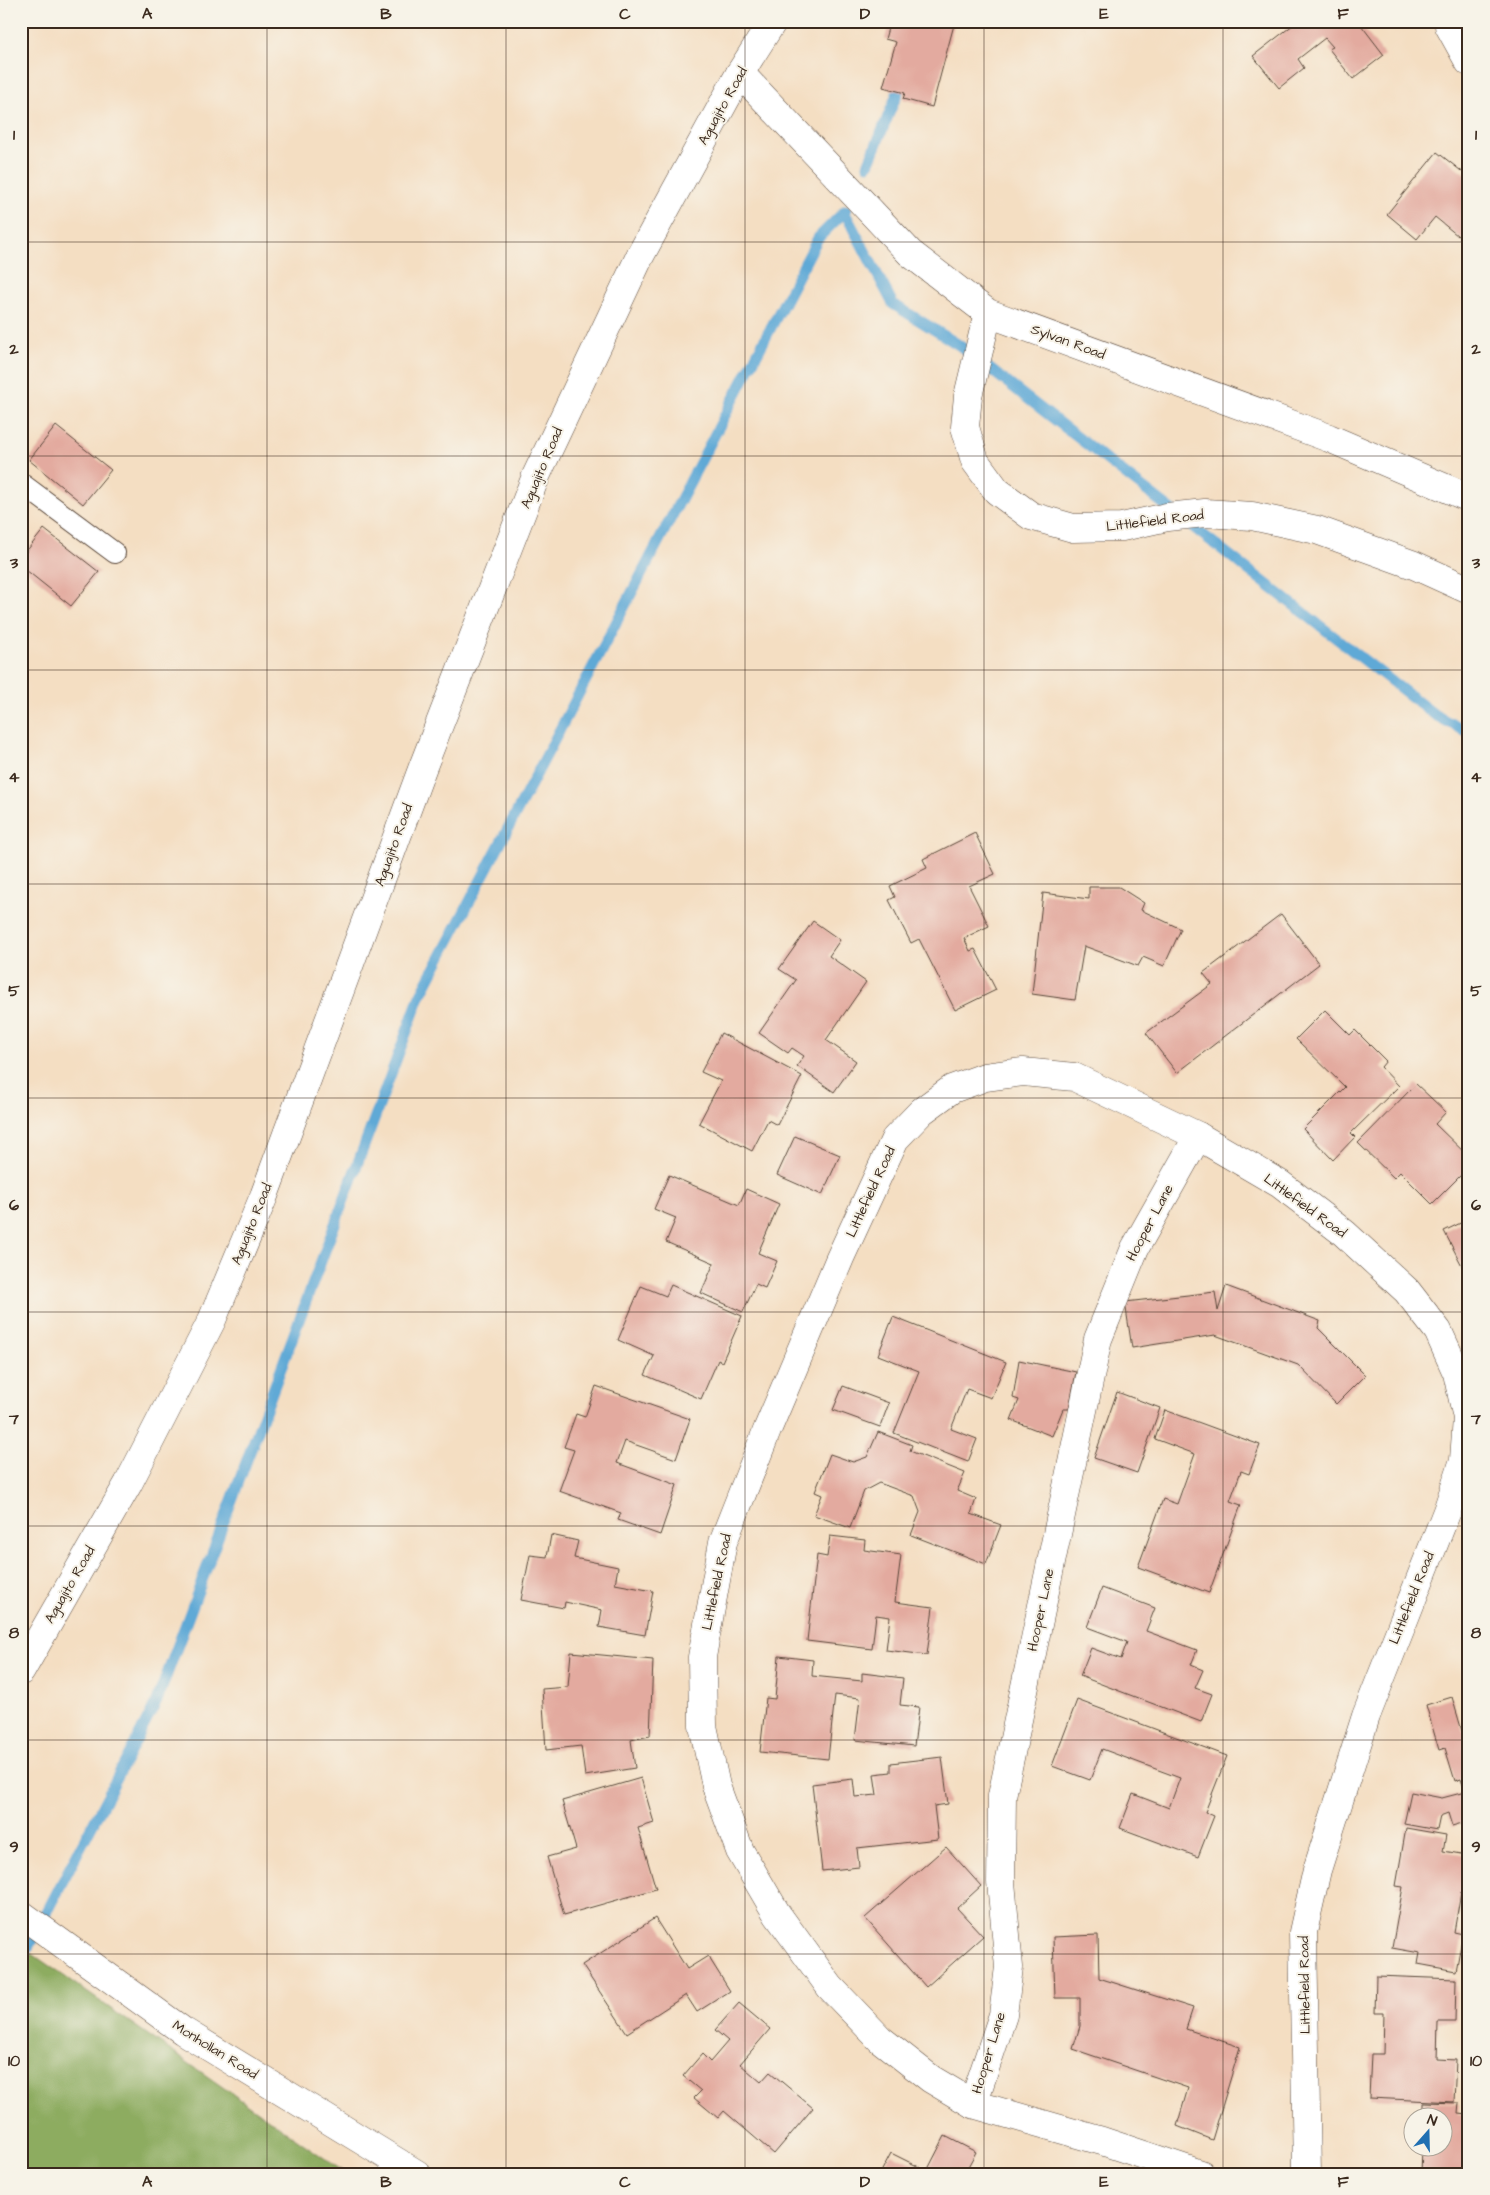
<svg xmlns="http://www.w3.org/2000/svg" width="1490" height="2195" viewBox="0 0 1490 2195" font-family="'Architects Daughter',sans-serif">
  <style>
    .forest { fill: #8dac60; stroke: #646b3f }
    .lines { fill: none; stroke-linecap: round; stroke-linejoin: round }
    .stream { stroke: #5ea9d6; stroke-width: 11 }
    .building { fill: #e3aa9f }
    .service-casing { stroke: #574537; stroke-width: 22 }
    .minor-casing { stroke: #574537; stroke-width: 29 }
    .tertiary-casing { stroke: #574537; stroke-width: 29 }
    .service { stroke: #fff; stroke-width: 20 }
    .minor { stroke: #fff; stroke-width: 28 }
    .tertiary { stroke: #fff; stroke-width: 28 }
    .grid { fill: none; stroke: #3b2a1e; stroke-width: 1; stroke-opacity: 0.55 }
    .labels { text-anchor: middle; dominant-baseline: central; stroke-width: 4; stroke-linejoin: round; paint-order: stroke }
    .street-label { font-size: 14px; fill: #3b2a1e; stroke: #f7f3e8 }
    .neatline { fill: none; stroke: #3b2a1e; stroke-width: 2 }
    .grid-label { font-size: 16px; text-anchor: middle; font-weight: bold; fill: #3b2a1e }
  </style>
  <rect width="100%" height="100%" fill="#f7f3e8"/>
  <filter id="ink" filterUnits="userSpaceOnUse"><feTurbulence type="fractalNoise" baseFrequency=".02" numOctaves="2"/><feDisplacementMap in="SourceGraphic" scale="10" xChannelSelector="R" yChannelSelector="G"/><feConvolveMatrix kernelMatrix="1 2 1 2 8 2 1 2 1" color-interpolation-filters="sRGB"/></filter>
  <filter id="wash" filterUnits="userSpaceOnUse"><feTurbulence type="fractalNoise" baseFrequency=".0096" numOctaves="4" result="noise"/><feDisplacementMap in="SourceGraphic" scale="20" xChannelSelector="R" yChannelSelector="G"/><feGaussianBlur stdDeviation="1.12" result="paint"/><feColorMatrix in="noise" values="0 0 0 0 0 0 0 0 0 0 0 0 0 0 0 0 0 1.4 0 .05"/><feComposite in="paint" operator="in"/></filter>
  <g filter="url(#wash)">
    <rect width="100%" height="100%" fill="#f4dec2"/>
    <path class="forest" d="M21,1946L347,2174H21Z"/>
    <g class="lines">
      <g class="stream">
        <path d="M868,165L904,77"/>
        <path d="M845,213L893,304L959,345L1435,715L1469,733"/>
        <path d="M21,1961L157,1701L420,996L818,238L846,210"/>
      </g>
    </g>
    <g id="blocks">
      <g class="building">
        <path d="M890,21H955L932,107L903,99L905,93L883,87L896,42L885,39Z"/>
        <path d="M1298,21H1358L1384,55L1353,79L1329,49L1333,47L1325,38L1298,59L1304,68L1279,88L1253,56Z"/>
        <path d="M1437,152L1465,174L1469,170V245L1435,217L1417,239L1387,214Z"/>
        <path d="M21,373L26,375L21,384Z"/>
        <path d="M56,426L111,470L83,504L29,460Z"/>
        <path d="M44,529L99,572L71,606L21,566V558Z"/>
        <path d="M975,833L995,874L969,886L989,926L964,938L970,951L975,949L996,990L955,1010L919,939L911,943L889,900L895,897L890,886L927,868L923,859Z"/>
        <path d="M1089,887H1119L1144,903L1141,910L1181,929L1164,966L1143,957L1138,966L1084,946L1075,1000L1032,994L1043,893L1089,899Z"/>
        <path d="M1281,914L1319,964L1177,1073L1146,1033L1212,984L1203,973Z"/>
        <path d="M813,921L840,940L829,956L866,982L826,1040L856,1061L834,1092L797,1066L804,1056L792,1048L788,1053L759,1033L796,980L779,969Z"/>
        <path d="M1325,1010L1350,1035L1355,1030L1386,1061L1381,1067L1399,1086L1351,1133L1355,1137L1333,1160L1303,1129L1345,1087L1296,1039Z"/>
        <path d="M721,1033L802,1076L777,1125L768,1120L752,1151L699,1123L721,1081L701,1072Z"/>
        <path d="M1416,1084L1446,1112L1435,1124L1469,1157V1167L1432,1204L1400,1172L1394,1178L1358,1143Z"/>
        <path d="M795,1136L840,1155L822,1195L777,1175Z"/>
        <path d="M669,1175L739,1205L746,1189L779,1204L758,1253L777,1261L765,1288L756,1284L743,1312L701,1293L714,1263L666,1242L676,1218L654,1209Z"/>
        <path d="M1469,1219V1279L1444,1231Z"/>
        <path d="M671,1285L742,1316L722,1362L718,1360L701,1399L645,1375L654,1356L618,1340L641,1286L666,1296Z"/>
        <path d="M1226,1286L1320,1321L1318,1328L1365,1375L1336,1404L1298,1365L1215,1335L1132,1348L1125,1302L1215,1292L1218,1311Z"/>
        <path d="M893,1317L1006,1362L991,1398L967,1389L951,1429L977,1439L968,1462L894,1433L919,1371L878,1355Z"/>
        <path d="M1019,1360L1076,1372L1069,1409H1063L1052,1436L1011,1420L1019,1400L1013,1398Z"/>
        <path d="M596,1386L690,1419L676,1459L625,1441L617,1463L677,1485L660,1535L618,1520L621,1513L559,1491L574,1450L564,1447L576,1414L585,1417Z"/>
        <path d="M843,1386L889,1403L880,1427L833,1410Z"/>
        <path d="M1117,1392L1160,1408L1137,1473L1094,1458Z"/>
        <path d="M1165,1410L1260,1445L1249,1474L1241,1471L1230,1501L1241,1505L1209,1593L1138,1567L1163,1499L1177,1504L1195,1454L1155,1439Z"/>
        <path d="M878,1432L912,1445L910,1451L965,1473L957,1491L976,1499L971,1514L1001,1525L986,1564L911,1535L920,1512L914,1496L879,1483L864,1491L850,1528L814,1515L822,1495L815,1492L830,1454L853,1462L867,1457Z"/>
        <path d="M551,1535L578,1541L574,1558L618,1567L615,1584L653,1591L645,1635L599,1627L602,1610L565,1602L564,1608L521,1600L530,1555L547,1557Z"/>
        <path d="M830,1536L865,1540L864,1550L901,1555L895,1602L933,1607L927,1655L886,1650L890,1617L876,1615L872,1649L807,1641L817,1555L827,1557Z"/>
        <path d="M1102,1588L1155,1608L1146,1631L1197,1650L1191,1665L1203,1670L1195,1688L1212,1694L1201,1722L1080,1676L1091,1648L1121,1659L1127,1642L1087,1627Z"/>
        <path d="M571,1652L653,1660L650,1736L631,1740L635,1768L585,1776L581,1746L546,1750L542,1689L568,1687Z"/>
        <path d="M779,1656L813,1660L812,1676L862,1681V1673L903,1678L900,1705L919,1707L914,1746L855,1740L860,1698L835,1695L828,1759L760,1752L766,1698L775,1699Z"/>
        <path d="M1452,1697L1462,1731L1469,1729V1821L1452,1826L1448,1813L1440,1816L1437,1830L1404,1824L1411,1792L1442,1798L1465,1792L1461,1779L1455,1781L1445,1748L1439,1750L1426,1705Z"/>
        <path d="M1077,1700L1227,1756L1205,1812L1214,1816L1198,1857L1120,1828L1133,1794L1169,1808L1180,1778L1102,1749L1090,1780L1052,1766Z"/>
        <path d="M942,1757L948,1804L934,1806L938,1839L857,1848L859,1867L822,1871L812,1784L853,1779L855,1797L877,1795L874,1774L891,1772V1763Z"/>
        <path d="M641,1778L654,1823L638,1828L656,1889L564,1915L547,1857L576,1849L562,1801Z"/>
        <path d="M1406,1828L1446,1835L1443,1851L1467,1855L1469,1848V1894L1461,1892L1454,1932L1463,1934L1456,1971L1418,1964L1420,1953L1392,1948L1403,1887L1396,1886Z"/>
        <path d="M946,1847L981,1886L957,1908L983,1936L926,1987L865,1918Z"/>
        <path d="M655,1918L687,1969L708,1956L730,1991L697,2012L686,1995L627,2033L582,1965Z"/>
        <path d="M1098,1935L1099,1978L1193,2008L1186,2029L1240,2047L1212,2140L1177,2126L1188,2088L1073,2049L1080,2026V1998H1055L1053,1937Z"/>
        <path d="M1376,1976L1456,1979L1455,2022H1438L1437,2059L1456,2060L1454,2102L1369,2098L1371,2054H1383L1384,2013H1375Z"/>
        <path d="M739,2003L770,2029L740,2064L761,2082L770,2072L813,2108L774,2154L724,2111L718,2118L694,2098L701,2091L683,2076L702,2054L710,2062L728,2041L715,2030Z"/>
        <path d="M1423,2102L1459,2103L1458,2114L1469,2115V2174H1421L1422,2148H1442V2118H1423Z"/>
        <path d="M945,2136L976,2152L964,2174H880L891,2153L927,2171Z"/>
      </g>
    </g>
  </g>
  <g filter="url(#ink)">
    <use href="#blocks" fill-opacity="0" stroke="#574537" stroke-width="1"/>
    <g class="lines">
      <defs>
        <path id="service" d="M21,483L115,553"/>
        <g id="minor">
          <path d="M1449,21V26L1469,62"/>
          <path d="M740,73L910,253L988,313L1329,438L1469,498"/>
          <path d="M988,313L968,396L965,427L975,461L997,491L1031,516L1073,528L1122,527L1167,517L1205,513L1252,516L1317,530L1414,565L1469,590"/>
          <path d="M973,2104L1003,2015L1009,1967L1001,1882L1002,1796L1098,1339L1135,1248L1198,1136"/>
          <path d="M1201,2174L1102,2141L973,2104L931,2079L880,2039L830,1987L777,1914L740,1851L716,1786L703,1726L702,1657L723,1542L768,1428L840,1258L895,1139L922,1111L952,1089L985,1077L1023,1072L1074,1077L1198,1136L1280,1184L1344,1233L1407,1291L1438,1331L1457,1373L1467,1418L1464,1460L1447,1511L1366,1716L1317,1870L1303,1932L1307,2174"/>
        </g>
        <g id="tertiary">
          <path d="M21,1671L128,1484L212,1320L264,1196L422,769L536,476L640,256L740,73L773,21"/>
          <path d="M21,1914L183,2031L417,2174"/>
        </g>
      </defs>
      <use href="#service" class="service-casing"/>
      <use href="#minor" class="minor-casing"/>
      <use href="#tertiary" class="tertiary-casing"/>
      <use href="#service" class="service"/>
      <use href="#minor" class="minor"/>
      <use href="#tertiary" class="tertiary"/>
    </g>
  </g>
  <path class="grid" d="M267,21V2174M506,21V2174M745,21V2174M984,21V2174M1223,21V2174M21,242H1469M21,456H1469M21,670H1469M21,884H1469M21,1098H1469M21,1312H1469M21,1526H1469M21,1740H1469M21,1954H1469"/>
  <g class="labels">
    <g class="street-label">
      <text transform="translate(723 106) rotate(-61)">Aguajito Road</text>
      <text transform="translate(1068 342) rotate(20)">Sylvan Road</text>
      <text transform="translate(542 468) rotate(-67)">Aguajito Road</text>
      <text transform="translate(1155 521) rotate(-7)">Littlefield Road</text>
      <text transform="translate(394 845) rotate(-70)">Aguajito Road</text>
      <text transform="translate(871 1192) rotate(-65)">Littlefield Road</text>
      <text transform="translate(1305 1206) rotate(36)">Littlefield Road</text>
      <text transform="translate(1150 1223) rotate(-62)">Hooper Lane</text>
      <text transform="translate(252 1224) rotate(-68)">Aguajito Road</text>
      <text transform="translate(717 1582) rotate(-78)">Littlefield Road</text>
      <text transform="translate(70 1585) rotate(-60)">Aguajito Road</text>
      <text transform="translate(1412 1598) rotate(-68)">Littlefield Road</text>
      <text transform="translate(1041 1610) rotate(-78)">Hooper Lane</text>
      <text transform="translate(1305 1985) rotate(-91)">Littlefield Road</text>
      <text transform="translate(215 2050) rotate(32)">Monhollan Road</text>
      <text transform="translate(989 2053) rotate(-73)">Hooper Lane</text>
    </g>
  </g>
  <rect width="1490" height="2195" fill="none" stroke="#f7f3e8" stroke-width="55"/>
  <g transform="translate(1428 2132) rotate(20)"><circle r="24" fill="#f7f3e8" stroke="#aca397"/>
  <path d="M0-4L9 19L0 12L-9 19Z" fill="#1f6fb2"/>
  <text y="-8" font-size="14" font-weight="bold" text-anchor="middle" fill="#3b2a1e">N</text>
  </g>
  <rect x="28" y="28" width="1434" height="2140" class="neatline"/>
  <g class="grid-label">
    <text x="147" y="19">A</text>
    <text x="386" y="19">B</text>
    <text x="625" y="19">C</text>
    <text x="865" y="19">D</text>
    <text x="1104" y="19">E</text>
    <text x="1343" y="19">F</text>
    <text x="14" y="140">1</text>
    <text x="1476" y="140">1</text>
    <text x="14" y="354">2</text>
    <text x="1476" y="354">2</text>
    <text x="14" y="568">3</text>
    <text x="1476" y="568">3</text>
    <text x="14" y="782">4</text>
    <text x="1476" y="782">4</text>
    <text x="14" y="996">5</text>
    <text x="1476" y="996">5</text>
    <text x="14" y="1210">6</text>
    <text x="1476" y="1210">6</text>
    <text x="14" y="1424">7</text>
    <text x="1476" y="1424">7</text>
    <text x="14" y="1638">8</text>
    <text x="1476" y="1638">8</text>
    <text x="14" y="1852">9</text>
    <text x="1476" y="1852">9</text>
    <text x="14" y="2066">10</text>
    <text x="1476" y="2066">10</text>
    <text x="147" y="2187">A</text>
    <text x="386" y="2187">B</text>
    <text x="625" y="2187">C</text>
    <text x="865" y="2187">D</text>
    <text x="1104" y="2187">E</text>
    <text x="1343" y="2187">F</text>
  </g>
</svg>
